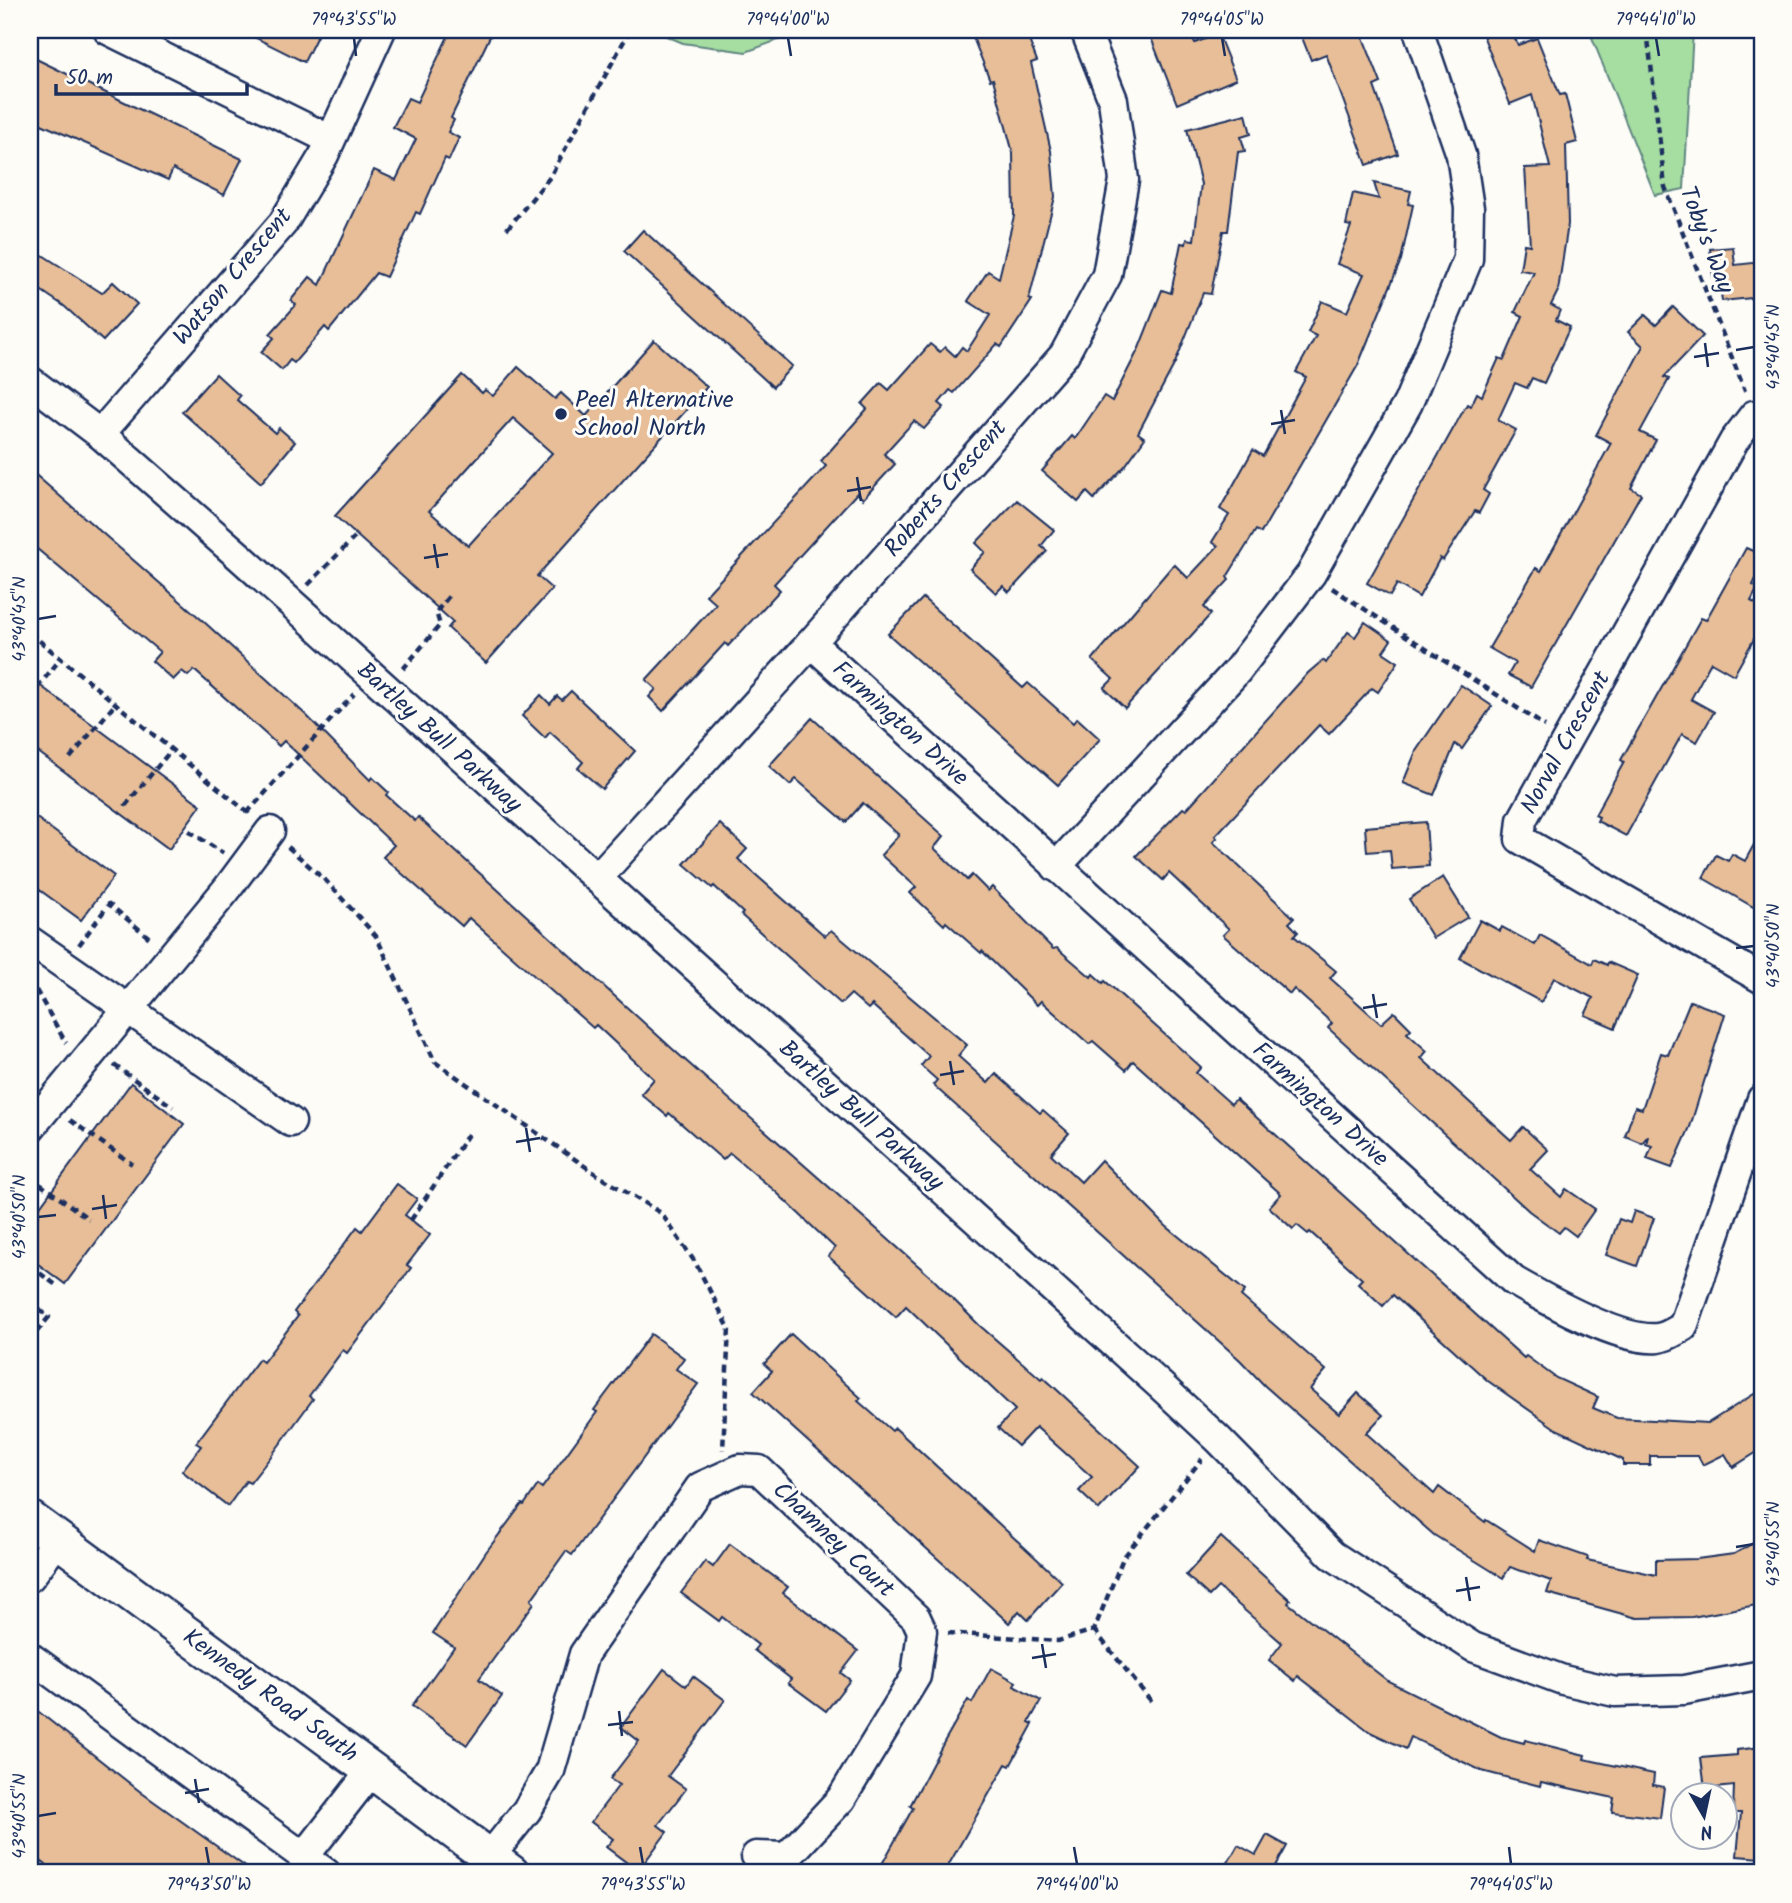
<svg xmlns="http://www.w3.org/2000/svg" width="1792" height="1903" viewBox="0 0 1792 1903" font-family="Kalam,sans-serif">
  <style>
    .green { fill: #a6dda1; stroke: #608680; stroke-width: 2 }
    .building { fill: #e7be97; stroke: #1b2f5e; stroke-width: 2; fill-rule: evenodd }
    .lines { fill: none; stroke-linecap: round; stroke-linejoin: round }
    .minor-casing { stroke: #1b2f5e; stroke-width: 33 }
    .major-casing { stroke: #1b2f5e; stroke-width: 40 }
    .path { stroke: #1b2f5e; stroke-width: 4.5; stroke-dasharray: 7 5; stroke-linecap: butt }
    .minor { stroke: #fdfcf7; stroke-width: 28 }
    .major { stroke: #fdfcf7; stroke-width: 35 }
    .ticks { fill: none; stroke: #1b2f5e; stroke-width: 2.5 }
    .poi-dot { fill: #1b2f5e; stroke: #fdfcf7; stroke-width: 2.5 }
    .labels { text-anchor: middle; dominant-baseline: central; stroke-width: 6; stroke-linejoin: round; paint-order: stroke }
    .street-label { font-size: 24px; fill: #1b2f5e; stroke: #fdfcf7 }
    .poi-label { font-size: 24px; fill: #1b2f5e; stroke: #fdfcf7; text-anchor: start }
    .neatline { fill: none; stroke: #1b2f5e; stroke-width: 2.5 }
    .ticks-label { font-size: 18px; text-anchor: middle; fill: #1b2f5e }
  </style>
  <rect width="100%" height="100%" fill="#fdfcf7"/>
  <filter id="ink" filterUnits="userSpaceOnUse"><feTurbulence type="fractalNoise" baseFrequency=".0143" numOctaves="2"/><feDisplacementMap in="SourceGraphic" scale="14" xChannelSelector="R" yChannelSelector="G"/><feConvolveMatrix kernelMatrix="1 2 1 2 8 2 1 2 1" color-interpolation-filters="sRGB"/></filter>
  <g filter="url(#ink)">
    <g class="green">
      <path d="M652,30H805L746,52L683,43Z"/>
      <path d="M1589,30H1693L1684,189L1655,195Z"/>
    </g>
    <g class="building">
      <path d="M240,30H320L304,62Z"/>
      <path d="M451,30H493L451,118L454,120L448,132L459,138L449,160L445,158L420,214L416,212L386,277L376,273L329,331L325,327L294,363L290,360L282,370L261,352L274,338L270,334L296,305L291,300L310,277L320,285L374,170L396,180L416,139L393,127L408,98L417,102Z"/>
      <path d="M970,30H1025L1037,61L1031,63L1051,151L1055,197L1029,299L1032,300L1001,347L997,344L954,393L950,390L939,403L944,407L924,429L914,421L884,454L895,464L863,499L857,493L774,584L780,590L728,646L725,643L663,711L649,697L656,689L646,680L716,604L706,595L826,466L821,461L867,409L862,404L881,383L889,390L930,344L940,352L945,347L955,356L962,347L967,351L990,315L968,301L988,271L999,278L1014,216L1013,153L993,79L990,80Z"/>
      <path d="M1148,30H1189L1195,43L1218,34L1236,79L1177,104Z"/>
      <path d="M1299,30H1360L1381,83L1374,86L1398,154L1367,165L1326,54L1311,60Z"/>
      <path d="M1481,30H1511L1518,45L1537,38L1560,95L1565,94L1577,142L1566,145L1568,224L1558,291L1551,305L1560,310L1556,320L1570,327L1544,383L1532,378L1527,388L1515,383L1498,420L1516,430L1483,490L1489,494L1479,513L1475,511L1443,560L1440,558L1419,597L1397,584L1390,596L1367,583L1467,404L1471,406L1477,393L1482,396L1499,358L1504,360L1523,316L1515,312L1534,272L1520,270L1524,244L1530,245L1525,168L1550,167L1532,95L1510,104Z"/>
      <path d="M30,56L242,159L224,195L173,169L168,180L30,119Z"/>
      <path d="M1246,114L1251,134L1241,137L1245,151L1238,152L1228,231H1223L1211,294L1203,293L1175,363L1138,433L1145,438L1125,466L1094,499L1087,492L1078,502L1042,471L1072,436L1075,439L1104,396L1112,401L1139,348L1162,290L1171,293L1181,243L1186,244L1187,239L1194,240L1201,184L1187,129Z"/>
      <path d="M1374,183L1411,191L1408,204L1413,205L1401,260L1358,365L1261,533L1256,530L1227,577L1229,580L1204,607L1211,614L1125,708L1104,688L1113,679L1092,660L1174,564L1188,578L1218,546L1212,542L1229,515L1220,509L1253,450L1263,456L1306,377L1296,372L1316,336L1308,332L1322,301L1347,312L1364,274L1337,264L1351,226L1346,225L1353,193L1379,199Z"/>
      <path d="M643,230L792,366L773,387L624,251Z"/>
      <path d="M30,247L102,293L113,282L137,304L103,341L64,306L30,283Z"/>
      <path d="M1733,247L1735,265L1762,262V297L1722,301L1719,277H1713L1710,249Z"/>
      <path d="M1673,307L1703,336L1664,377L1669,379L1640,432L1656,440L1631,488L1641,494L1531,687L1508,675L1515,663L1489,648L1536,568L1541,571L1611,443L1596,435L1643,346L1628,332L1645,315L1656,325Z"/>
      <path d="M654,340L707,387L537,576L552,589L486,663L448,628L453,622L335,516L462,375L482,393L485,390L493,396L518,367L555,399L561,393L586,416ZM513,418L552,453L468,546L429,511Z"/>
      <path d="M216,374L240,396L237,400L275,433L279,428L295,442L261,483L182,412Z"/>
      <path d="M30,470L202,620L307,716L370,780L372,777L388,792L386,795L415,821L418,817L677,1053L931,1277L979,1325L1041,1379L1043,1377L1140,1466L1099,1510L1079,1491L1092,1477L1036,1427L1018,1446L998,1428L1015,1410L906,1306L896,1317L869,1293L828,1256L835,1248L775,1191L730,1153L723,1160L669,1113L667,1116L641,1094L654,1079L596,1025L593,1028L469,918L462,926L383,857L394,845L284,741L279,746L194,670L188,676L182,671L173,680L152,661L160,652L30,543Z"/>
      <path d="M1017,500L1054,530L1041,546L1047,551L1009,592L1003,586L996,593L970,569L985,552L976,543Z"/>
      <path d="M1746,548L1762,555V566L1753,585L1758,588L1751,601L1762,607V644L1754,639L1734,675L1711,662L1691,699L1714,712L1697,742L1682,734L1626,836L1597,821L1599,817L1595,815L1624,762L1621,760L1701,618L1706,620Z"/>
      <path d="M923,598L1023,688L1028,683L1073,723L1077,718L1100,739L1058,785L888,634Z"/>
      <path d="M1365,622L1391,640L1383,652L1398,662L1378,692L1372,688L1329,734L1319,725L1215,836L1217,838L1213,842L1294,918L1289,923L1298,932L1294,936L1336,971L1330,978L1381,1024L1394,1012L1411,1029L1407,1033L1427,1051L1421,1058L1511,1140L1523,1127L1548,1150L1530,1169L1561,1197L1566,1189L1595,1209L1576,1236L1564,1227L1559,1233L1529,1211L1328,1028L1332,1023L1294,989L1290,994L1223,935L1229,929L1169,873L1163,880L1136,856L1183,808L1186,810L1308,673L1323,660L1326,663L1348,632L1355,637Z"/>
      <path d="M30,678L201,805L169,849L30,746Z"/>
      <path d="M1461,685L1492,706L1462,749L1455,744L1434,795L1403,783L1416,751Z"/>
      <path d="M571,691L635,751L602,789L578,768L583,762L550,732L545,738L522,716L541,695L550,704L557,696L562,700Z"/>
      <path d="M812,718L944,836L934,848L967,880L972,875L988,891L992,887L1053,949L1057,948L1091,977L1093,974L1103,983L1105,981L1201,1067L1196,1073L1231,1104L1236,1099L1524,1358L1526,1356L1556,1378L1598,1397L1593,1408L1617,1418L1708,1423L1762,1389V1449L1733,1467L1725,1454L1703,1465L1698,1456H1650V1465H1623V1460L1556,1429L1488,1381L1393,1295L1383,1306L1358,1283L1362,1279L1310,1232L1308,1234L1297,1225L1293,1229L1269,1207L1281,1194L1133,1061L1126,1070L1093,1041L1089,1044L1041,1001L1037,1005L982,951L981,953L946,922L944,925L910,893L916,887L881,855L899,835L863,803L846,822L796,779L790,785L769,766Z"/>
      <path d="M30,813L114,876L81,920L30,883Z"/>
      <path d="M1426,822L1429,866L1392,869L1390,850L1367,852L1365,827Z"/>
      <path d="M720,824L747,849L738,859L807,920L825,936L831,930L967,1045L958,1056L988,1083L996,1074L1040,1113L1043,1110L1069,1133L1051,1154L1081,1182L1101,1160L1166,1226L1245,1291L1241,1296L1326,1370L1310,1389L1339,1414L1358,1393L1383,1415L1366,1433L1434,1494L1439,1487L1485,1522L1486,1520L1535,1551L1539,1540L1588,1557L1587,1560L1656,1575V1560L1697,1559L1734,1554L1762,1538V1604L1692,1617L1637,1618L1547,1593L1551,1581L1510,1567L1503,1578L1434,1535L1265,1386L1240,1360L933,1085L937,1080L921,1066L929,1056L872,1005L868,1009L851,994L841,1004L741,915L743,913L714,886L712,888L684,864Z"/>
      <path d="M1762,830V912L1703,878L1716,855L1728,861L1732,854L1745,861Z"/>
      <path d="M1443,877L1468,917L1433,938L1409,899Z"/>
      <path d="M1480,920L1500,931L1502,927L1535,945L1540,935L1592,964L1594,959L1607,965L1608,962L1638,975L1615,1028L1585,1015L1593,998L1554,978L1541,1002L1460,958Z"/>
      <path d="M1690,1001L1725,1014L1690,1127L1672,1168L1647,1159L1652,1146L1646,1144L1648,1136L1642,1143L1625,1136L1635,1107L1642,1109L1661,1053L1668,1055Z"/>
      <path d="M131,1083L184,1124L65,1284L30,1258V1228L39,1215L36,1212Z"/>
      <path d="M397,1184L417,1199L405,1215L430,1235L407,1265L411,1268L347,1353L343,1350L309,1396L313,1399L272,1455L250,1483L246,1481L228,1506L182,1471L201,1446L196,1443L259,1359L263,1362L298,1316L294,1312L357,1227L362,1231Z"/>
      <path d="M1634,1211L1654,1218L1637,1266L1606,1255L1619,1219L1630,1223Z"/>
      <path d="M651,1334L684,1358L676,1369L698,1384L572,1555L566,1551L531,1600L534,1603L479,1679L502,1696L467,1745L412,1706L454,1647L433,1633L486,1552L522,1504L524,1505L538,1485L542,1488L597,1412L594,1410Z"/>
      <path d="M791,1334L861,1398L858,1401L892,1431L895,1428L1062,1582L1028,1620L1019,1611L1009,1623L753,1392L772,1371L764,1364Z"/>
      <path d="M1221,1537L1290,1600L1288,1603L1388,1681L1501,1737L1524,1743L1525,1740L1585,1755L1584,1759L1654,1774L1653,1785L1664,1787L1660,1818L1612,1812L1614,1798L1541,1782L1540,1786L1482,1771L1411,1737L1406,1749L1370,1732L1298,1676L1295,1681L1269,1660L1282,1643L1218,1587L1209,1596L1186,1575Z"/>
      <path d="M730,1544L788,1587L783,1593L858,1651L841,1673L850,1680L826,1711L788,1683L791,1679L754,1650L758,1645L722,1617L719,1621L681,1593L705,1561L713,1567Z"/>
      <path d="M991,1668L1016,1682L1014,1686L1041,1701L1029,1722L1033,1724L1010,1766L1006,1764L944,1873H877L913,1808L910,1806L944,1742L968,1700L972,1703Z"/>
      <path d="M664,1669L686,1686L693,1676L725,1700L668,1776L686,1789L658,1825L667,1832L638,1871L606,1847L613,1839L591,1822L619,1785L610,1779L639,1741L621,1727Z"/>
      <path d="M30,1705L142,1793L254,1873H57L30,1853Z"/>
      <path d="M1762,1747V1858L1737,1856L1741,1813H1733L1734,1786L1705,1789L1701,1758L1737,1755V1750Z"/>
      <path d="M1267,1835L1287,1846L1276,1866L1288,1873H1222L1238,1845L1256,1855Z"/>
    </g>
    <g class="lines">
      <defs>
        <g id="minor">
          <path d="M108,30L329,139"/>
          <path d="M30,381L100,434L239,556L1161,1386L1218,1439L1332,1555L1473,1647L1563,1680L1615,1692L1684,1690L1762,1675"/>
          <path d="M1762,414L1754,415L1734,441L1522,820L1520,839L1762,979"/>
          <path d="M100,434L283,223L324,155L381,30"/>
          <path d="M811,643L1514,1281C1547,1300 1621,1342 1658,1338C1667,1337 1675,1331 1683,1327L1762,1099"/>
          <path d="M1056,867L1237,671L1311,574L1408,403L1468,259L1469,208L1461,155L1418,30"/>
          <path d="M597,878L811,643L1064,355L1107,275L1124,180L1113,100L1085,30"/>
          <path d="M30,941L291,1122"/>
          <path d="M30,1128L227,889L270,831"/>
          <path d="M30,1577L58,1540"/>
          <path d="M30,1657L326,1873"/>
          <path d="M304,1857L372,1770"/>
          <path d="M477,1873L527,1810L550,1771L584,1654L700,1487L740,1469L759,1470L916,1618L922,1631L916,1676L841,1799L787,1857L756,1856"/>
        </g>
        <path id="major" d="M30,1519L511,1873"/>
      </defs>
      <use href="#minor" class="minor-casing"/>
      <use href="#major" class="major-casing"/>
      <g class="path">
        <path d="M1647,30L1665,187L1745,391"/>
        <path d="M507,229L550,177L630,30"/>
        <path d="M308,585L357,535"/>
        <path d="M1332,588L1545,726"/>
        <path d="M30,633L252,816"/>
        <path d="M403,669L440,625L436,612L449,596"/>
        <path d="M30,697L61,658"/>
        <path d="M70,758L117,702"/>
        <path d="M125,806L172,749"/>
        <path d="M247,813L354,694"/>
        <path d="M189,831L223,853"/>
        <path d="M288,847L327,882L376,936L435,1062L599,1176L661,1213L695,1262L729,1328L723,1450"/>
        <path d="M79,945L109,904L152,940"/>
        <path d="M36,990L66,1043"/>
        <path d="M114,1065L173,1107"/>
        <path d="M70,1120L132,1164"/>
        <path d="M30,1177L89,1219"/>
        <path d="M411,1220L469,1133"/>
        <path d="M30,1266L56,1285"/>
        <path d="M30,1302L49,1317L30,1340"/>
        <path d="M1094,1630L1151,1701"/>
        <path d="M948,1633L1058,1641L1094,1630L1123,1558L1202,1459"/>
      </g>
      <use href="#minor" class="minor"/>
      <use href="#major" class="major"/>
    </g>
  </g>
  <path class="ticks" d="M354,38L356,56M788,38L791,56M1222,38L1225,56M1656,38L1659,56M1705,343L1708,367M1736,350L1754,347M1694,357L1719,353M1281,410L1285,434M1271,424L1295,420M857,477L861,501M847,491L871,487M434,544L438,568M424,558L448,554M38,619L56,616M1736,948L1754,946M1373,994L1377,1018M1363,1008L1387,1004M950,1061L954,1085M940,1075L964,1071M526,1128L530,1152M516,1142L540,1138M103,1195L106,1219M92,1209L117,1205M38,1217L56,1215M1736,1547L1754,1544M1466,1577L1470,1601M1456,1591L1480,1587M1042,1644L1046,1668M1032,1658L1056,1654M619,1711L622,1736M608,1725L633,1722M195,1779L199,1803M185,1793L209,1789M38,1816L56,1813M206,1847L209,1864M640,1847L643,1864M1074,1847L1077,1864M1509,1847L1511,1864"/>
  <circle class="poi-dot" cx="561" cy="414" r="7"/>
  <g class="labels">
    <g class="street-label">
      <text transform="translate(1706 240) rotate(69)">Toby's Way</text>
      <text transform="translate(233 277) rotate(-50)">Watson Crescent</text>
      <text transform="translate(946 489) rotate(-49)">Roberts Crescent</text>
      <text transform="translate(900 724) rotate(42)">Farmington Drive</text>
      <text transform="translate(439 738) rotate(42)">Bartley Bull Parkway</text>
      <text transform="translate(1566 743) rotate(-61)">Norval Crescent</text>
      <text transform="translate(1320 1105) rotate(42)">Farmington Drive</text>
      <text transform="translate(861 1116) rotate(42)">Bartley Bull Parkway</text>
      <text transform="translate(833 1540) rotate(43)">Chamney Court</text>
      <text transform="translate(270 1696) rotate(36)">Kennedy Road South</text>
    </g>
    <g class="poi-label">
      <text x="575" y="400">Peel Alternative<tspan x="575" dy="28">School North</tspan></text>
    </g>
  </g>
  <rect width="1792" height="1903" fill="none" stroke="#fdfcf7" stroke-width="77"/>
  <g transform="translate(1704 1816) rotate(171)"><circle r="33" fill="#fdfcf7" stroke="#a3aaba" stroke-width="2"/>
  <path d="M0-5L12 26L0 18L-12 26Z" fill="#1b2f5e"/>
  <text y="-10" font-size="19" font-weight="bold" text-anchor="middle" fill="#1b2f5e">N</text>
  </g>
  <path d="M56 84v10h191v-10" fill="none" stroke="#1b2f5e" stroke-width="3.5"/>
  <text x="66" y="84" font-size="21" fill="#1b2f5e" stroke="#fdfcf7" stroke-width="5" paint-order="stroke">50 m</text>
  <rect x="38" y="38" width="1716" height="1826" class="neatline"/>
  <g class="ticks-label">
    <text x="354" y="25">79°43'55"W</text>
    <text x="788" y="25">79°44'00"W</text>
    <text x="1222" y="25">79°44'05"W</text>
    <text x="1656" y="25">79°44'10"W</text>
    <text transform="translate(1773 347) rotate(-90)" y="6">43°40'45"N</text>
    <text transform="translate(19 619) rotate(-90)" y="6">43°40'45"N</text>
    <text transform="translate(1773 946) rotate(-90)" y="6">43°40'50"N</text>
    <text transform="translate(19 1217) rotate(-90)" y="6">43°40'50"N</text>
    <text transform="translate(1773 1544) rotate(-90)" y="6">43°40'55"N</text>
    <text transform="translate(19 1816) rotate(-90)" y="6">43°40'55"N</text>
    <text x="209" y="1890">79°43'50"W</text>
    <text x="643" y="1890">79°43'55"W</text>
    <text x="1077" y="1890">79°44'00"W</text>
    <text x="1511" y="1890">79°44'05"W</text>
  </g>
</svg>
